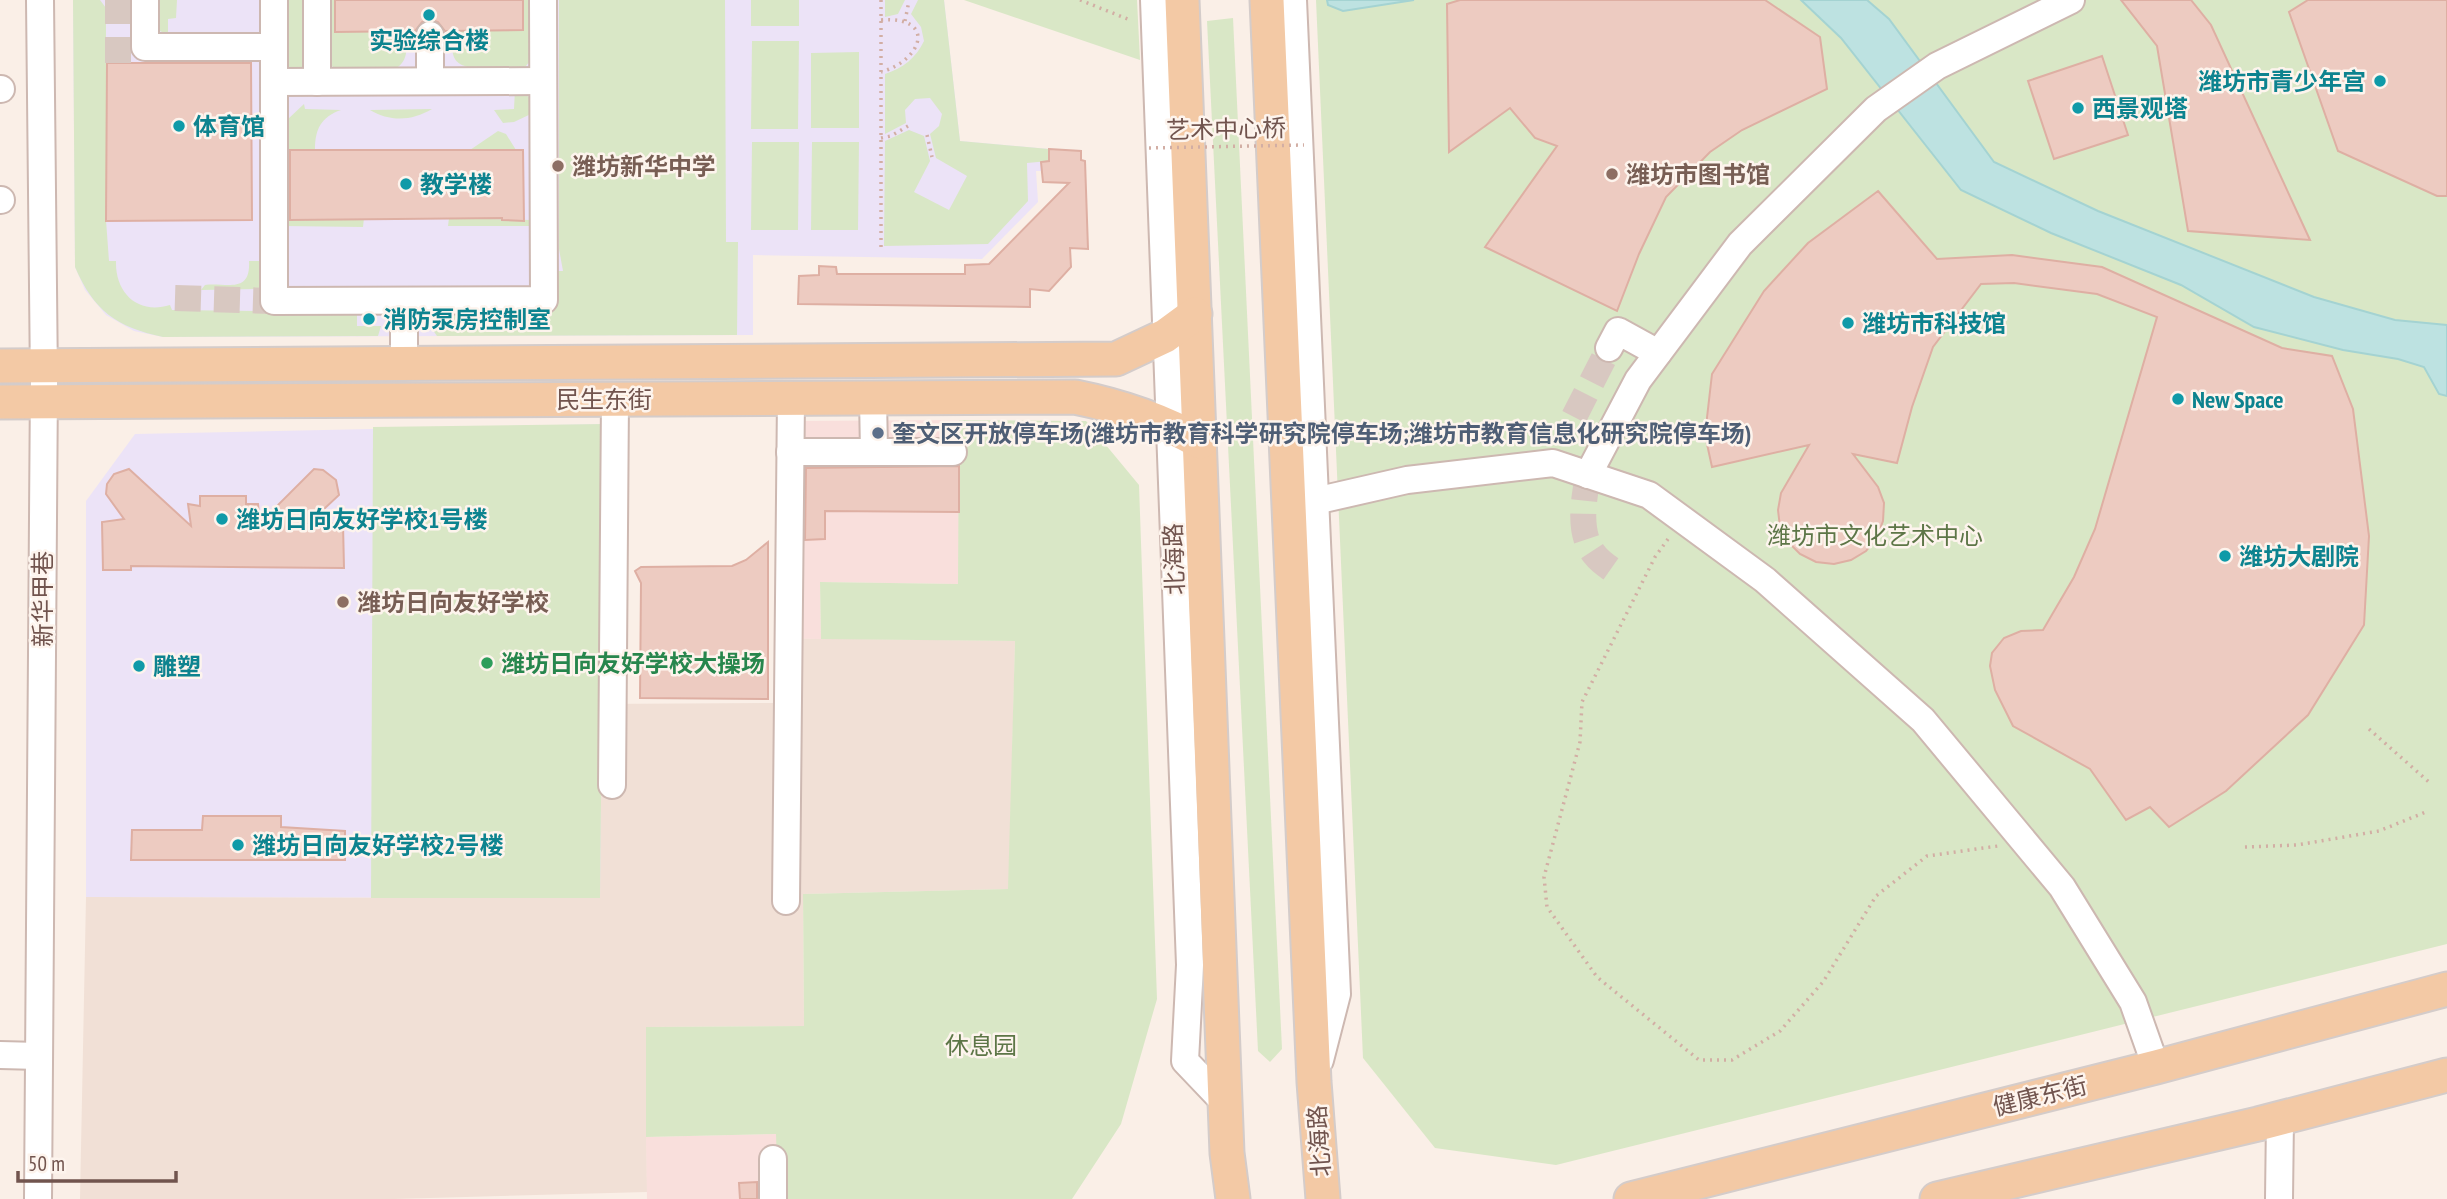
<svg xmlns="http://www.w3.org/2000/svg" width="2447" height="1199" viewBox="0 0 2447 1199" font-family="'PT Sans Narrow','Noto Sans SC',sans-serif">
  <style>
    .residential { fill: #f1e0d6 }
    .commercial { fill: #f9dfdc }
    .education { fill: #ece3f7 }
    .green { fill: #d9e7c6 }
    .water { fill: #bde2e1; stroke: #a4d3d2; stroke-width: 2 }
    .building { fill: #edcbc1; stroke: #deafa3; stroke-width: 2 }
    .lines { fill: none; stroke-linecap: round; stroke-linejoin: round }
    .minor-tunnel { stroke: #d8c8c1; stroke-width: 26; stroke-dasharray: 26 13; stroke-linecap: butt }
    .minor-casing { stroke: #cdb8b1; stroke-width: 30 }
    .major-casing { stroke: #d4ccca; stroke-width: 37 }
    .path { stroke: #d2aea4; stroke-width: 3.5; stroke-dasharray: 2 5; stroke-linecap: butt }
    .minor { stroke: #fff; stroke-width: 26 }
    .major { stroke: #f3c9a5; stroke-width: 33 }
    .path-bridge { stroke: #d2aea4; stroke-width: 3.5; stroke-dasharray: 2 5; stroke-linecap: butt }
    .culture-dot { fill: #0f9aa8; stroke: #fdf4ed; stroke-width: 2.5 }
    .education-dot { fill: #8d6e63; stroke: #fdf4ed; stroke-width: 2.5 }
    .service-dot { fill: #5c6f8a; stroke: #fdf4ed; stroke-width: 2.5 }
    .leisure-dot { fill: #2e9e5b; stroke: #fdf4ed; stroke-width: 2.5 }
    .labels { text-anchor: middle; dominant-baseline: central; stroke-width: 5; stroke-linejoin: round; paint-order: stroke }
    .culture-label { font-size: 24px; font-weight: bold; fill: #0d838f; stroke: #fdf4ed; text-anchor: start }
    .street-label { font-size: 24px; fill: #71544e; stroke: #fdf4ed }
    .education-label { font-size: 24px; font-weight: bold; fill: #785e54; stroke: #fdf4ed; text-anchor: start }
    .service-label { font-size: 24px; font-weight: bold; fill: #4e5e75; stroke: #fdf4ed; text-anchor: start }
    .park-label { font-size: 24px; fill: #5d7647; stroke: #fdf4ed }
    .leisure-label { font-size: 24px; font-weight: bold; fill: #27864d; stroke: #fdf4ed; text-anchor: start }
  </style>
  <rect width="100%" height="100%" fill="#faefe7"/>
  <path class="residential" d="M776,638L1015,641L1009,889L803,894L804,1026L646,1027L647,1192L394,1199H80L86,897L599,898L596,704L775,703Z"/>
  <g class="commercial">
    <path d="M959,420V584L820,582L821,639L776,638L795,421Z"/>
    <path d="M777,1134L778,1199H647L646,1137Z"/>
  </g>
  <g class="education">
    <path d="M73,0H944L960,141L1049,149V161L1041,162V171H1036L1038,202L982,259L753,255V335L163,337L134,331L106,315L85,290L75,267Z"/>
    <path d="M605,424L600,898L86,897V501L135,434Z"/>
  </g>
  <g class="green">
    <path d="M73,0H100L106,8V220L109,261H116C115,293 138,315 170,305L172,310L357,312V326H381L378,336L163,337C116,327 94,311 75,267Z"/>
    <path d="M160,0H177L176,18L168,19V35L158,30L157,5Z"/>
    <path d="M285,0H310L305,68L298,71L290,68L286,61Z"/>
    <path d="M325,0H335V32L406,31C406,47 410,60 395,69L333,67L329,63Z"/>
    <path d="M523,0H534L533,57L526,66C512,72 462,73 455,59C451,52 452,40 452,31L523,30Z"/>
    <path d="M559,0H725L726,242H738L737,335L437,336L430,326H454V312H552L553,271H563L559,249Z"/>
    <rect x="751" y="0" width="48" height="26"/>
    <path d="M885,0H905L898,14L885,17Z"/>
    <path d="M918,0H944L960,141L1049,149V161L1027,163L1028,201L988,244L884,246L885,141L909,130L924,136L930,161L914,192L949,210L967,176L936,158L930,134L939,126L942,114L930,98L915,99L905,110L906,123L885,134V74C903,68 916,58 924,41L921,27L911,14Z"/>
    <path d="M964,0H1137L1140,60Z"/>
    <path d="M1316,0H2447V944L1556,1165L1435,1148L1363,1058Z"/>
    <path d="M1233,18L1282,1049L1270,1062L1258,1051L1207,21Z"/>
    <path d="M752,41H799L798,129H751Z"/>
    <path d="M859,52V128H811V53Z"/>
    <path d="M515,89L529,97L533,113L514,122L503,123L494,110L514,109Z"/>
    <path d="M304,104L305,109L341,110C321,117 315,129 315,150H288L287,220L364,218L363,227L284,226L287,120Z"/>
    <path d="M432,109C412,121 390,122 370,110Z"/>
    <path d="M498,131L506,134L516,150H470Z"/>
    <path d="M752,142H799L798,230H751Z"/>
    <path d="M812,142H859L858,230H811Z"/>
    <path d="M449,218L533,220V226H448Z"/>
    <path d="M249,261H264L263,289L201,290L205,285C225,282 251,295 249,261Z"/>
    <path d="M959,420L1086,421L1139,485L1157,999L1121,1124L1072,1199H778L776,1134L646,1137V1027L804,1026L803,894L1008,889L1015,641L821,639L820,582L958,584Z"/>
    <path d="M605,424L600,898H371L373,427Z"/>
  </g>
  <g class="water">
    <path d="M1327,0H1414L1343,11L1328,5Z"/>
    <path d="M1801,0H1867L1889,19L1994,162L2098,211L2314,297L2395,320L2447,325V396L2439,394L2424,367L2398,359L2343,350L2254,327L2181,285L2051,233L1961,190L1841,38Z"/>
  </g>
  <g class="building">
    <path d="M335,0H523V30L445,31L438,22L429,19L422,22L415,31L335,32Z"/>
    <path d="M1460,0H1765L1820,37L1827,89L1742,130L1710,152L1666,197L1639,254L1617,311L1485,247L1557,146L1535,138L1510,108L1449,152L1447,4Z"/>
    <path d="M2121,0H2191L2211,25L2310,240L2188,231L2157,46Z"/>
    <path d="M2308,0H2447V196H2437L2338,151L2289,12Z"/>
    <path d="M2102,56L2128,135L2054,159L2028,81Z"/>
    <path d="M107,63H251L252,220L106,221Z"/>
    <path d="M1049,149L1081,151V160L1085,161L1088,249L1070,248L1071,267L1049,291L1030,289V307L798,304L799,276L819,275V266L836,267L837,274H965V265L989,264L1069,183L1043,182L1041,162L1049,161Z"/>
    <path d="M290,150H523L524,221L502,220V218L290,220Z"/>
    <path d="M1878,191L1937,259L2012,255L2102,267L2282,348L2332,356L2353,409L2369,536L2364,625L2308,715L2226,791L2169,827L2150,807L2126,820L2090,769L2013,726L1995,690L1990,666L1992,653L2004,638L2021,631L2043,630L2074,577L2095,529L2157,317L2097,294L2014,283L1981,284L1933,347L1912,407L1897,463L1853,454L1878,487L1884,503L1883,521L1877,537L1866,551L1851,560L1834,564L1816,562L1800,554L1788,542L1780,527L1778,510L1781,493L1809,445L1712,467L1705,435L1712,374L1764,291L1808,243Z"/>
    <path d="M959,466V512L825,511V539L805,540L806,468Z"/>
    <path d="M129,469L191,526L188,504L200,506V496H246V504H258L260,523L314,469L323,470L336,480L339,495L309,523L343,524L344,568L131,566V570H103L102,522L124,519L106,494L107,484L114,474Z"/>
    <path d="M768,542V699L640,698L641,583L635,571L641,567L732,566L746,560Z"/>
    <path d="M203,816H281V827L345,831V860H131L132,830H202Z"/>
    <path d="M757,1182V1199H740L739,1183Z"/>
  </g>
  <g class="lines">
    <g class="minor-tunnel">
      <path d="M118,63V0"/>
      <path d="M175,298L274,301"/>
      <path d="M1574,417L1609,348"/>
      <path d="M1588,475C1584,500 1577,533 1595,555C1601,563 1613,570 1621,576"/>
    </g>
    <defs>
      <g id="minor">
        <path d="M145,0V47H274"/>
        <path d="M274,0V301L544,300L543,0"/>
        <path d="M317,0V82"/>
        <path d="M1154,0L1190,965L1185,1061L1225,1103"/>
        <path d="M1293,0L1337,994L1320,1060"/>
        <path d="M430,35V81"/>
        <path d="M274,82L543,81"/>
        <path d="M0,89H1"/>
        <path d="M0,200H1"/>
        <path d="M404,303V364"/>
        <path d="M1609,348L1618,331L1658,353"/>
        <path d="M873,398L874,452"/>
        <path d="M790,452H953"/>
        <path d="M1588,475L1638,380L1740,244L1876,109L1937,66L2071,0"/>
        <path d="M1315,501L1407,480L1553,463L1649,495L1765,580L1923,720L2062,887L2133,1002L2156,1067"/>
        <path d="M612,785L615,399"/>
        <path d="M786,901L791,398"/>
        <path d="M0,1055L39,1056"/>
        <path d="M773,1159V1199"/>
        <path d="M38,1199L44,382L40,0"/>
        <path d="M2279,1199L2280,1118"/>
      </g>
      <g id="major">
        <path d="M1182,0L1227,1153L1233,1199"/>
        <path d="M1267,0L1314,1082L1323,1199"/>
        <path d="M0,366L1116,359L1165,336L1195,314"/>
        <path d="M0,402L1075,397C1120,406 1160,419 1200,442"/>
        <path d="M1631,1199L2156,1067L2447,989"/>
        <path d="M1937,1199L2258,1124L2447,1075"/>
      </g>
    </defs>
    <use href="#minor" class="minor-casing"/>
    <use href="#major" class="major-casing"/>
    <g class="path">
      <path d="M881,0V247"/>
      <path d="M1080,0L1130,20"/>
      <path d="M881,20C937,16 923,60 881,72"/>
      <path d="M905,21L909,1"/>
      <path d="M927,135L932,157"/>
      <path d="M881,138L891,136L908,126"/>
      <path d="M1668,539L1655,557L1582,702L1580,742L1544,877L1547,907L1597,977L1699,1060H1732L1780,1031L1823,982L1876,896L1927,856L1998,846"/>
      <path d="M2369,729L2430,783"/>
      <path d="M2245,847L2297,845L2379,831L2426,812"/>
    </g>
    <use href="#minor" class="minor"/>
    <use href="#major" class="major"/>
    <path class="path-bridge" d="M1149,148L1304,145"/>
  </g>
  <g class="culture-dot">
    <circle cx="429" cy="15" r="7"/>
    <circle cx="2380" cy="81" r="7"/>
    <circle cx="2078" cy="108" r="7"/>
    <circle cx="179" cy="126" r="7"/>
    <circle cx="406" cy="184" r="7"/>
    <circle cx="369" cy="319" r="7"/>
    <circle cx="1848" cy="323" r="7"/>
    <circle cx="2178" cy="399" r="7"/>
    <circle cx="222" cy="519" r="7"/>
    <circle cx="2225" cy="556" r="7"/>
    <circle cx="139" cy="666" r="7"/>
    <circle cx="238" cy="845" r="7"/>
  </g>
  <g class="education-dot">
    <circle cx="558" cy="166" r="7"/>
    <circle cx="1612" cy="174" r="7"/>
    <circle cx="343" cy="602" r="7"/>
  </g>
  <circle class="service-dot" cx="878" cy="433" r="7"/>
  <circle class="leisure-dot" cx="487" cy="663" r="7"/>
  <g class="labels">
    <g class="culture-label">
      <text x="429" y="40" text-anchor="middle">实验综合楼</text>
      <text x="2366" y="81" text-anchor="end">潍坊市青少年宫</text>
      <text x="2092" y="108">西景观塔</text>
      <text x="193" y="126">体育馆</text>
      <text x="420" y="184">教学楼</text>
      <text x="383" y="319">消防泵房控制室</text>
      <text x="1862" y="323">潍坊市科技馆</text>
      <text x="2192" y="399">New Space</text>
      <text x="236" y="519">潍坊日向友好学校1号楼</text>
      <text x="2239" y="556">潍坊大剧院</text>
      <text x="153" y="666">雕塑</text>
      <text x="252" y="845">潍坊日向友好学校2号楼</text>
    </g>
    <g class="street-label">
      <text transform="translate(1226 129) rotate(-1)">艺术中心桥</text>
      <text x="604" y="399">民生东街</text>
      <text transform="translate(1174 559) rotate(-92)">北海路</text>
      <text transform="translate(42 599) rotate(-90)">新华甲巷</text>
      <text transform="translate(2040 1096) rotate(-14)">健康东街</text>
      <text transform="translate(1319 1141) rotate(-94)">北海路</text>
    </g>
    <g class="education-label">
      <text x="572" y="166">潍坊新华中学</text>
      <text x="1626" y="174">潍坊市图书馆</text>
      <text x="357" y="602">潍坊日向友好学校</text>
    </g>
    <g class="service-label">
      <text x="892" y="433">奎文区开放停车场(潍坊市教育科学研究院停车场;潍坊市教育信息化研究院停车场)</text>
    </g>
    <g class="park-label">
      <text x="1875" y="535">潍坊市文化艺术中心</text>
      <text x="981" y="1045">休息园</text>
    </g>
    <g class="leisure-label">
      <text x="501" y="663">潍坊日向友好学校大操场</text>
    </g>
  </g>
  <path d="M18 1171v10h158v-10" fill="none" stroke="#71544e" stroke-width="3.5"/>
  <text x="28" y="1171" font-size="21" fill="#71544e" stroke="#fdf4ed" stroke-width="5" paint-order="stroke">50 m</text>
</svg>
